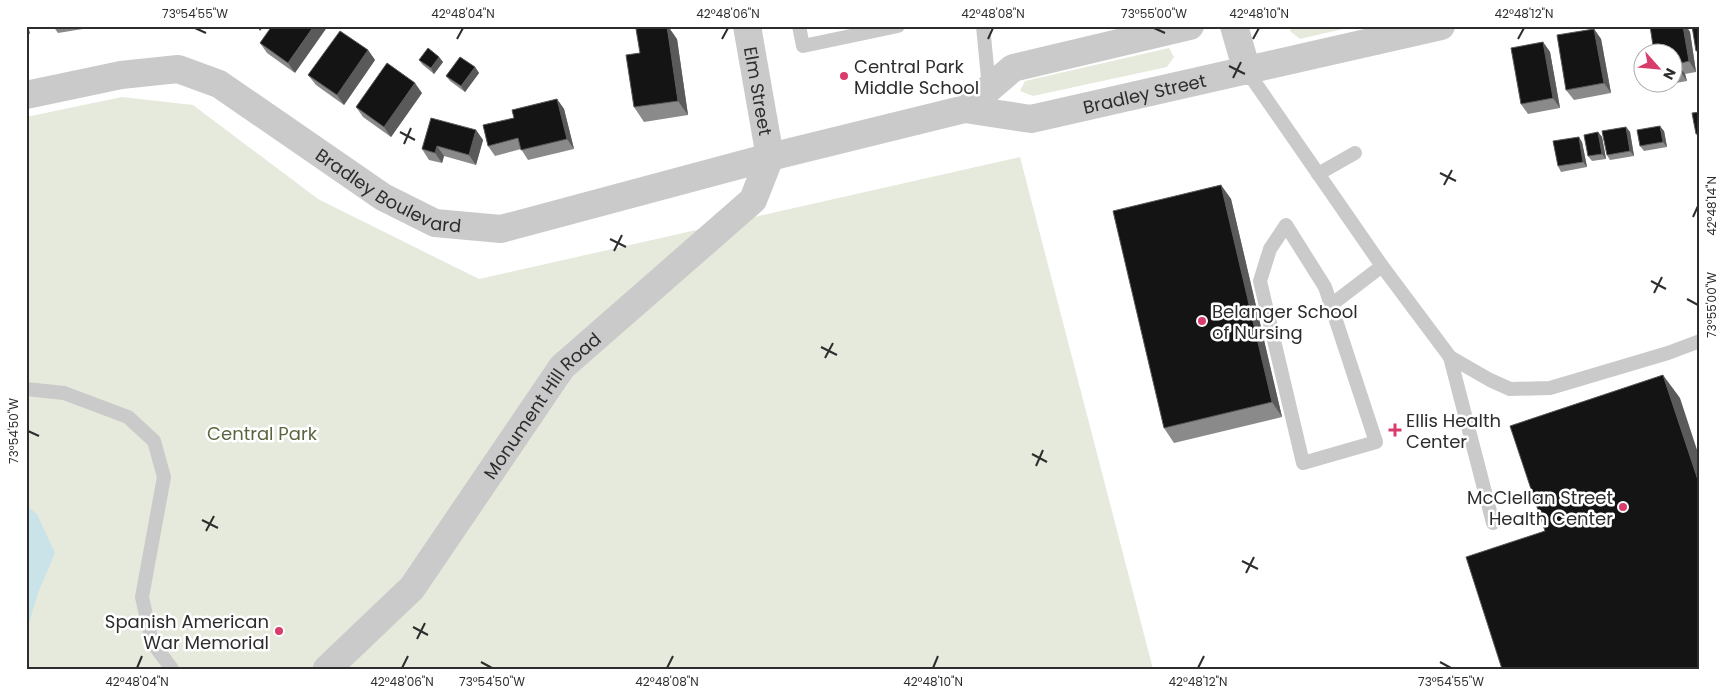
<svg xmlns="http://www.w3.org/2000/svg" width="1726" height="695" viewBox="0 0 1726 695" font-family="Poppins,sans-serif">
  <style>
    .green { fill: #e6eadc }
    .water { fill: #c9e3e8 }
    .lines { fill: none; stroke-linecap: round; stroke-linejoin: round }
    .lane { stroke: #cacaca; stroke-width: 14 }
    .street { stroke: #cacaca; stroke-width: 28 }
    .wall { fill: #8a8a8a }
    .shaded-wall { fill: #5a5a5a }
    .building { fill: #141414; stroke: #5a5a5a }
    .ticks { fill: none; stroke: #2d2d2d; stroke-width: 2 }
    .poi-dot { fill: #d73c6a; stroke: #fff; stroke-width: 2 }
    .labels { text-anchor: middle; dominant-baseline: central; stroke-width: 5; stroke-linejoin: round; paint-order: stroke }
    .poi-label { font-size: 18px; fill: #2d2d2d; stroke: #fff; text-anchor: start }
    .street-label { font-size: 18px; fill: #2d2d2d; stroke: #fff }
    .park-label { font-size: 18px; fill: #59653e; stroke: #fff }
    .neatline { fill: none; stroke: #2d2d2d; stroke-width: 2 }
    .ticks-label { font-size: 12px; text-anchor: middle; fill: #2d2d2d }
  </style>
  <rect width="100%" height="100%" fill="#fff"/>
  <g class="green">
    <path d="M1293,26H1356L1300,39L1290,31Z"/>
    <path d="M1169,48L1174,57L1167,67L1033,96L1020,91L1025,81Z"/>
    <path d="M122,97L193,105L318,199L479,279L1020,157L1153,669H26V117Z"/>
  </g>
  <path class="water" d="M26,506L37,514L55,553L38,593L26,633Z"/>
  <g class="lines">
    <g class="lane">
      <path d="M799,26L803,46L898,26"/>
      <path d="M983,26L989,88"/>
      <path d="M1247,71L1382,266L1331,305"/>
      <path d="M1318,174L1355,153"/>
      <path d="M1286,225L1325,287L1376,442L1303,463L1260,281L1270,249Z"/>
      <path d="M1382,266L1450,357L1490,380L1510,389L1550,388L1668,353L1700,341"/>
      <path d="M1450,357L1493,523"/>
      <path d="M26,389L64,393L128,417L154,441L164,477L142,597L152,642L172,669"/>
    </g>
    <g class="street">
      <path id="s1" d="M747,26L770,157"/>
      <path d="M1234,26L1247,71"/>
      <path id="s2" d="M26,95L121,75L178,69L219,84L383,197L435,223L501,229L770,157L965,109L1031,119L1441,26"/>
      <path d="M965,109L1013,68L1190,26"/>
      <path id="s3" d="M327,669L412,588L562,367L753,200L770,157"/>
    </g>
  </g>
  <g class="wall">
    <path d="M26,26H28L30,34H26Z"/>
    <path d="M53,26H89V28L58,33Z"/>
    <path d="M272,26L295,73L267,53L260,43Z"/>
    <path d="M1650,26H1686L1690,32L1696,72L1685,74L1687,81L1665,85L1664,82H1674V52Z"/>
    <path d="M1594,29L1601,39L1611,93L1574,100L1566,90Z"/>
    <path d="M677,39L688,115L644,122L634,107L640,53Z"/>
    <path d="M1543,42L1550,52L1560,108L1528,114L1521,104Z"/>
    <path d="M368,50L375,60L344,105L316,85L308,75Z"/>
    <path d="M439,57L443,62L434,74L423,65L419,60Z"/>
    <path d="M475,67L479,73L465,92L450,81L446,76Z"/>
    <path d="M422,93L391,137L363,117L356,107Z"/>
    <path d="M557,99L564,109L574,149L528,160L521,149L495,156L488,146L514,118Z"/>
    <path d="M1700,112V139L1696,134Z"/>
    <path d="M1626,127L1630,132L1634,156L1610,160L1607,155Z"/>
    <path d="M476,130L483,140L476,165L444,156L442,163L429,160L422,149Z"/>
    <path d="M1664,131L1667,147L1644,151L1640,146Z"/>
    <path d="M1598,132L1602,137L1606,159L1592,161L1588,156Z"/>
    <path d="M1582,142L1587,167L1561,172L1558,166Z"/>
    <path d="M1221,185L1231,199L1282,417L1174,443L1164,428Z"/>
  </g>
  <g class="shaded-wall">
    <path d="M26,26H28L30,34L26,29Z"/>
    <path d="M257,26H264L260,31Z"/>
    <path d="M314,26H328L295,73L288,63Z"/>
    <path d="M667,26H668L677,39L688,115L678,101Z"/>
    <path d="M1683,26H1686L1690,32L1696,72L1689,61Z"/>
    <path d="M1594,29L1601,39L1611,93L1604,83Z"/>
    <path d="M1543,42L1550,52L1560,108L1553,98Z"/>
    <path d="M368,50L375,60L344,105L337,95Z"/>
    <path d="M439,57L443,62L434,74L431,68Z"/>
    <path d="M1678,64L1685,74L1687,81L1680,71Z"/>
    <path d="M475,67L479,73L465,92L461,86Z"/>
    <path d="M415,83L422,93L391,137L384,127Z"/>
    <path d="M557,99L564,109L574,149L567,139Z"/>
    <path d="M1660,126L1664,131L1667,147L1663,142Z"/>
    <path d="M1626,127L1630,132L1634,156L1630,151Z"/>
    <path d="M476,130L483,140L476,165L469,155Z"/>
    <path d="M1598,132L1602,137L1606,159L1602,154Z"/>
    <path d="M1579,137L1582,142L1587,167L1583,162Z"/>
    <path d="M437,146L444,156L442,163L435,153Z"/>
    <path d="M1221,185L1231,199L1282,417L1272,402Z"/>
    <path d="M1663,375L1680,398L1700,459V486Z"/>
  </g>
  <g class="building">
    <path d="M272,26H314L288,63L260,43Z"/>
    <path d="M654,26H667L678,101L634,107L626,55L640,53L636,29Z"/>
    <path d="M1650,26H1683L1689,61L1678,64L1680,71L1674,72V52H1654Z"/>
    <path d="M1692,26H1700V51H1696Z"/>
    <path d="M1594,29L1604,83L1566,90L1557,35Z"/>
    <path d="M340,31L368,50L337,95L308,75Z"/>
    <path d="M1543,42L1553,98L1521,104L1511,48Z"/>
    <path d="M428,48L439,57L431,68L419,60Z"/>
    <path d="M460,57L475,67L461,86L446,76Z"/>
    <path d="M387,63L415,83L384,127L356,107Z"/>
    <path d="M557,99L567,139L521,150L518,138L488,146L483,125L514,118L512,110Z"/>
    <path d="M1700,112V133L1696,134L1692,113Z"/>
    <path d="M431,118L476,130L469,155L437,146L435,153L422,149Z"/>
    <path d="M1660,126L1663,142L1640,146L1637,130Z"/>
    <path d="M1626,127L1630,151L1607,155L1602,131Z"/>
    <path d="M1598,132L1602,154L1588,156L1584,135Z"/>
    <path d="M1579,137L1583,162L1558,166L1553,141Z"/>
    <path d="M1221,185L1272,402L1164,428L1113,211Z"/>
    <path d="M1663,375L1700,486V669H1502L1466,557L1545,531L1510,426Z"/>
  </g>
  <path class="ticks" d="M195,28L206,33M1154,28L1165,33M457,39L463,28M722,39L728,28M988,39L993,28M1253,39L1259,28M1518,39L1524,28M1229,66L1245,74M1233,78L1241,62M400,132L415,140M404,144L411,128M1440,173L1456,181M1444,185L1452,170M1693,217L1698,206M610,239L626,247M614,251L622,235M1651,281L1666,289M1654,293L1662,277M1687,299L1698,305M821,347L837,355M825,358L833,343M28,431L39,436M1032,454L1047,462M1036,466L1043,450M202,520L218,528M206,531L214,516M1242,561L1258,569M1246,573L1254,557M413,627L428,635M417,639L425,623M481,662L492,668M1440,662L1451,668M137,668L142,656M402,668L408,656M667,668L673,656M933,668L938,656M1198,668L1204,656"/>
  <g class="poi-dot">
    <circle cx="844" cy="76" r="5"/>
    <circle cx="1202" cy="321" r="5"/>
    <path d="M1392.5 422.5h5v5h5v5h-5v5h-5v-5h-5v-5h5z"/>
    <circle cx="1623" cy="507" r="5"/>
    <circle cx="279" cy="631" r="5"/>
  </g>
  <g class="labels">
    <g class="poi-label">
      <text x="854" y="66">Central Park<tspan x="854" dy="21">Middle School</tspan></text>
      <text x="1212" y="311">Belanger School<tspan x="1212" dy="21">of Nursing</tspan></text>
      <text x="1406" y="420">Ellis Health<tspan x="1406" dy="21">Center</tspan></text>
      <text x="1613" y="497" text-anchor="end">McClellan Street<tspan x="1613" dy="21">Health Center</tspan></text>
      <text x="269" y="621" text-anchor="end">Spanish American<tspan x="269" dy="21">War Memorial</tspan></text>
    </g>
    <g class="street-label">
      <text stroke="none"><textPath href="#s1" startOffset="66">Elm Street</textPath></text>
      <text stroke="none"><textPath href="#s2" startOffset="1184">Bradley Street</textPath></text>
      <text stroke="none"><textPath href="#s2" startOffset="400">Bradley Boulevard</textPath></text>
      <text stroke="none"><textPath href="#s3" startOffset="342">Monument Hill Road</textPath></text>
    </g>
    <g class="park-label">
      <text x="262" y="433">Central Park</text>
    </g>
  </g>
  <rect width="1726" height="695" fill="none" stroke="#ffffff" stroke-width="55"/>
  <g transform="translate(1658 68) rotate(117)"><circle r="24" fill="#ffffff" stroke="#ababab"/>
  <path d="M0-4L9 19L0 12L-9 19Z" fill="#d73c6a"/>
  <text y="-8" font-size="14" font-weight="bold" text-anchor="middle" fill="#2d2d2d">N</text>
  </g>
  <rect x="28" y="28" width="1670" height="640" class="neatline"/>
  <g class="ticks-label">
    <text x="195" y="18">73°54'55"W</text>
    <text x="463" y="18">42°48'04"N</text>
    <text x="728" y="18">42°48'06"N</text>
    <text x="993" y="18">42°48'08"N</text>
    <text x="1154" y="18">73°55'00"W</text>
    <text x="1259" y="18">42°48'10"N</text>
    <text x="1524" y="18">42°48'12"N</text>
    <text transform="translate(1712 206) rotate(-90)" y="4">42°48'14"N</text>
    <text transform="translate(1712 305) rotate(-90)" y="4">73°55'00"W</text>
    <text transform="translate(14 431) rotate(-90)" y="4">73°54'50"W</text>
    <text x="137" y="686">42°48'04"N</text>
    <text x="402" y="686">42°48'06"N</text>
    <text x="492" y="686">73°54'50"W</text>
    <text x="667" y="686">42°48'08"N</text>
    <text x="933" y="686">42°48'10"N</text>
    <text x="1198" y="686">42°48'12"N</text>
    <text x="1451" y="686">73°54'55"W</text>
  </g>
</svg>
